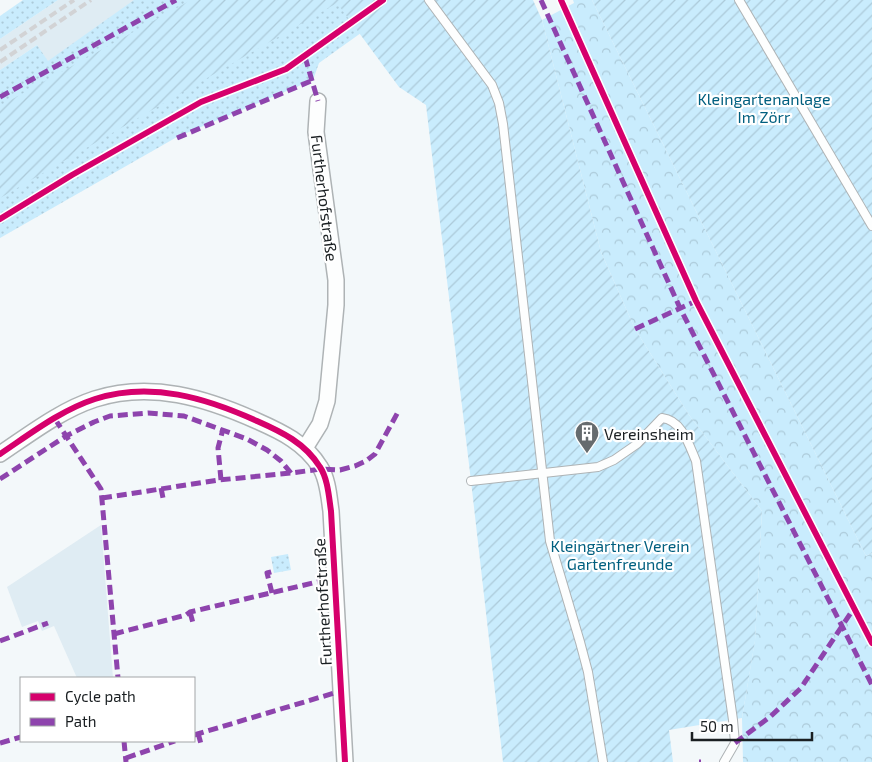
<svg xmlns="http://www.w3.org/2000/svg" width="872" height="762" viewBox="0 0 872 762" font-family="'Exo 2',sans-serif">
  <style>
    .built { fill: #dfecf3 }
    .grass { fill: url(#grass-dots) }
    .forest { fill: url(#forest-crowns) }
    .garden { fill: url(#garden-furrows) }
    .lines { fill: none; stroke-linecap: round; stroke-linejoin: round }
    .lane-casing { stroke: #aeb3b5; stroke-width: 10 }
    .street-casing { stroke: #aeb3b5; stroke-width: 18 }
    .lane { stroke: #fdfefe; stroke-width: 8 }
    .street { stroke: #fdfefe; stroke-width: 15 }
    .rail { stroke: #d2d3d5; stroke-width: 4; stroke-dasharray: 8 4; stroke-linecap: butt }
    .quiet { stroke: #8e44ad; stroke-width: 5; stroke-dasharray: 10 5; stroke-linecap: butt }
    .cycleway-casing { stroke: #fff; stroke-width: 9 }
    .cycleway { stroke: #d6006c; stroke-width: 6 }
    .labels { text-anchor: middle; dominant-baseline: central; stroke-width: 4.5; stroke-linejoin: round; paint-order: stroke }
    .park-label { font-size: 16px; fill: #005f7f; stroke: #fff }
    .street-label { font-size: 16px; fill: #1a1f22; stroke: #fff }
    .poi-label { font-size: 16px; fill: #1a1f22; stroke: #fff; text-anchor: start }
  </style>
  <defs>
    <pattern id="grass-dots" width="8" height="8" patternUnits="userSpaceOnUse" patternTransform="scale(1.25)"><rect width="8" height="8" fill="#c9ecfd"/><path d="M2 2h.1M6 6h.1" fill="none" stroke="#accad9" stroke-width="1.8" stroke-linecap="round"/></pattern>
    <pattern id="forest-crowns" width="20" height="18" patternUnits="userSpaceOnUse" patternTransform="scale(1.25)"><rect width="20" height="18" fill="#c9ecfd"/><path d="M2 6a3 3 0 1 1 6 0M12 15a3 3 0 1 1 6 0" fill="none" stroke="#accad9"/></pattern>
    <pattern id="garden-furrows" width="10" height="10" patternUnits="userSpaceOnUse" patternTransform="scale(1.25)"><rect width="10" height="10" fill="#c9ecfd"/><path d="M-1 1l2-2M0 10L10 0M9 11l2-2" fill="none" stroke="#accad9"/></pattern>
  </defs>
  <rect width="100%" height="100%" fill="#f3f8fa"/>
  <g class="built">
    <path d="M58,0H135L48,62L37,45L0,70V39Z"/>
    <path d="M101,525L113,678H77L54,626L42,631L38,621L22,627L7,587Z"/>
  </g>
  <g class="grass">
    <path d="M23,0H58L0,39V16Z"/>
    <path d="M134,0H407L319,63L313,80L177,137L0,238V70L37,45L48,61Z"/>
    <path d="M288,554L291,570L274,573L271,557Z"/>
  </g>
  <path class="forest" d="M573,0H592L866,556L872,553V762H743L742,718L755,640L762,511L689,415L635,329L601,252L542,20L574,3Z"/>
  <g class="garden">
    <path d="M191,0H533L542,20L601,252L635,329L689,415L762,511L755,641L742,718L669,730L673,762H503L471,481L426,105L399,87L337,3L0,198V106Z"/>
    <path d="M592,0H872V553L866,556Z"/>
  </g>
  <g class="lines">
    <defs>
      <g id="lane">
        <path d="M429,0L492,85L499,103L503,124L550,541L580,642L588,672L603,762"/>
        <path d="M739,0L872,226"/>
        <path d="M471,481L598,467L614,460L637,444L662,418C682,420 689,445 696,461L733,720L735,743L724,762"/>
      </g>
      <g id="street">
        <path d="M305,448L320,424L327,401L336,305V280L316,132L318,101"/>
        <path d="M0,454C30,434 61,410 95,399C151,381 206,398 257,421C282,432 305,443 320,467C328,479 329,498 331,511L345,762"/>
      </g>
    </defs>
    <use href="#lane" class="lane-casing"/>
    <use href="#street" class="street-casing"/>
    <use href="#lane" class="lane"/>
    <use href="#street" class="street"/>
    <g class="rail">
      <path d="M0,50L74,0"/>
      <path d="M0,62L91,0"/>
    </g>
    <g class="quiet">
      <path d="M541,0L680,308L872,685"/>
      <path d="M305,57L318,101"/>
      <path d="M0,97L176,0"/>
      <path d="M177,138L311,81"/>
      <path d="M635,329L696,301"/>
      <path d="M55,419L101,489L118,678"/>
      <path d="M0,479L66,436L94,422L110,416L148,413L184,416L247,439L267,450L281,461L291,473"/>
      <path d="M221,480L218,448L223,429"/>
      <path d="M161,488L163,498"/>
      <path d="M102,498L219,480L291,473L321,469L340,470L355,466L366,461L375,454L398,412"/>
      <path d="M272,593L267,573L274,571"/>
      <path d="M190,612L193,623"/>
      <path d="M114,634L186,615L190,612L334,578"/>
      <path d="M0,641L48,623"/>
      <path d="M198,733L201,744"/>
      <path d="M194,735L341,691"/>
      <path d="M124,741L126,762"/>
      <path d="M0,743L21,737"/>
      <path d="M735,743L771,716L801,688L854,608"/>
      <path d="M126,758L175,741"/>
      <path d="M699,762H701"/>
    </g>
    <defs>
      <g id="cycleway">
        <path d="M561,0L696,301L872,643"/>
        <path d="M0,219L72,175L201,102L286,69L383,0"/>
        <path d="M0,454C30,434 61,410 95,399C151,381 206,398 257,421C282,432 305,443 320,467C328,479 329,498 331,511L345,762"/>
      </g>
    </defs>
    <use href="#cycleway" class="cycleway-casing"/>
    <use href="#cycleway" class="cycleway"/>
  </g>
  <defs>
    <symbol id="building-pin" viewBox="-11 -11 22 30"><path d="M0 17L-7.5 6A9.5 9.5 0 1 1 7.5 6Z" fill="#666b6e" stroke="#fff"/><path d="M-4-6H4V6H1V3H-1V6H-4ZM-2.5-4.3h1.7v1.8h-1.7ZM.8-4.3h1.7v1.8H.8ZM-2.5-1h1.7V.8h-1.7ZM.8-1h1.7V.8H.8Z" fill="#fff"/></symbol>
  </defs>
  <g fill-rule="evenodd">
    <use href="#building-pin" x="573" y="419" width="28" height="38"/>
  </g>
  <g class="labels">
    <g class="park-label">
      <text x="764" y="98">Kleingartenanlage<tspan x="764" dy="18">Im Zörr</tspan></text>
      <text x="620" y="545">Kleingärtner Verein<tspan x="620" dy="18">Gartenfreunde</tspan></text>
    </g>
    <g class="street-label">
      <text transform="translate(325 198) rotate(83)">Furtherhofstraße</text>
      <text transform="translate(322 602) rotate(-93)">Furtherhofstraße</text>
    </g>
    <g class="poi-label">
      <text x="604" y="433">Vereinsheim</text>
    </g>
  </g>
  <rect x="20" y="677" width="175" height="65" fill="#ffffff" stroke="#a3a5a7"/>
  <rect x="30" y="693" width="25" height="8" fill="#d6006c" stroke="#a3a5a7"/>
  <text x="65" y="702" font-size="15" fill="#1a1f22">Cycle path</text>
  <rect x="30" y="718" width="25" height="8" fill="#8e44ad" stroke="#a3a5a7"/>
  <text x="65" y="727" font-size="15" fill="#1a1f22">Path</text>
  <path d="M692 732v8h120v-8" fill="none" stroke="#1a1f22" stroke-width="2.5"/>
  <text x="700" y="732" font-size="15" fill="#1a1f22" stroke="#ffffff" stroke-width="4" paint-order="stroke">50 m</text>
</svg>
